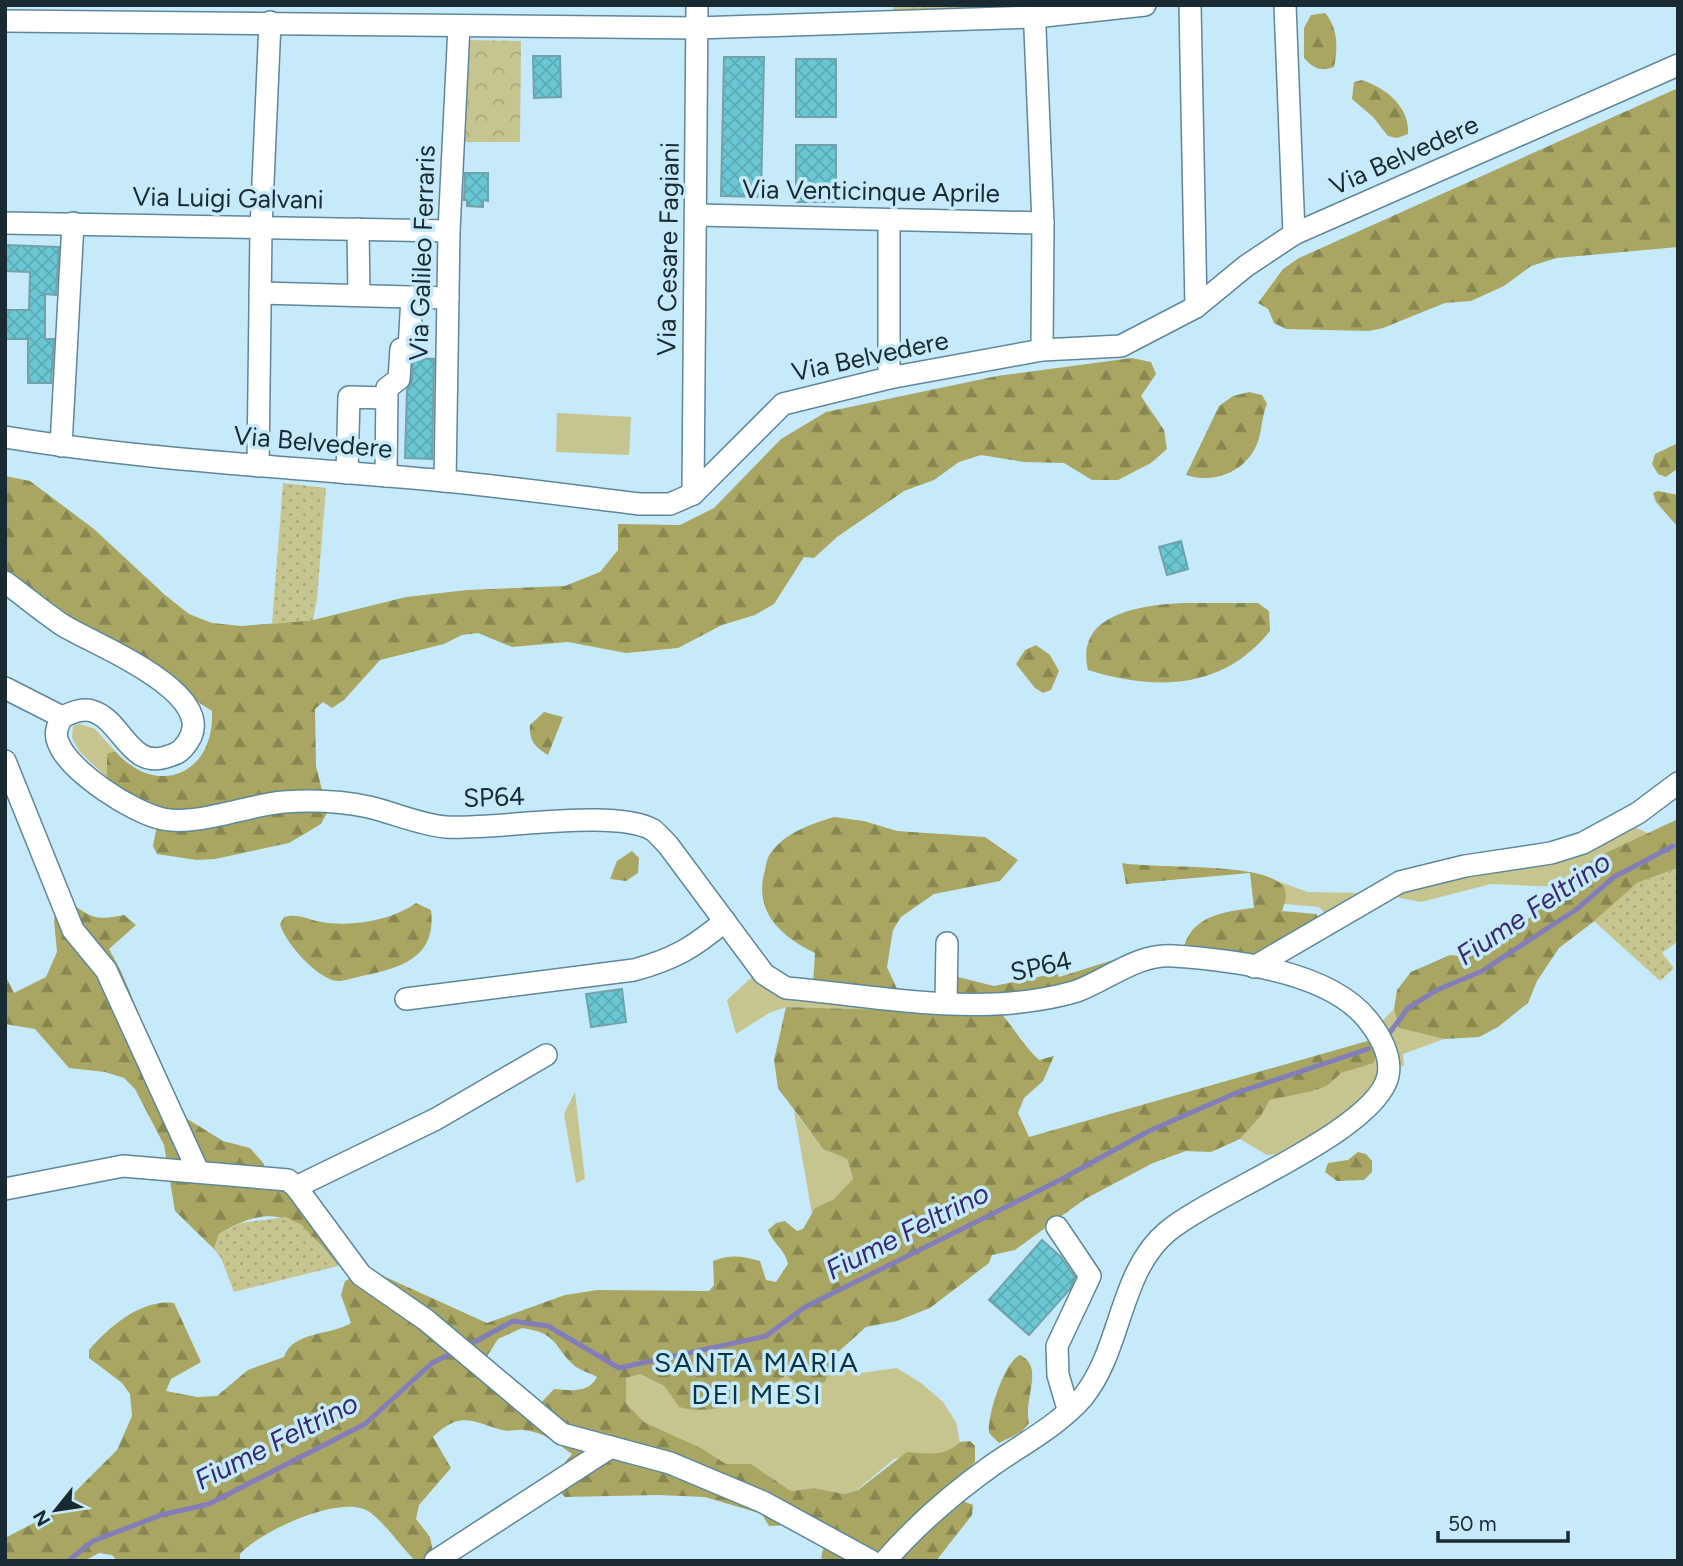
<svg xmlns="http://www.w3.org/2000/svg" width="1683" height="1566" viewBox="0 0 1683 1566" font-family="Figtree,sans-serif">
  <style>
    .grass { fill: #c6c590 }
    .forest { fill: url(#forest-firs); fill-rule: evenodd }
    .park { fill: url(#park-crowns) }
    .garden { fill: url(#garden-dots) }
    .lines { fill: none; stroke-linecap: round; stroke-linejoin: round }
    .stream { stroke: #837eba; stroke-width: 5 }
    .building { fill: url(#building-cross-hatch); stroke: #70a2a8; stroke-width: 2 }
    .minor-casing { stroke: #5e8799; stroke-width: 24 }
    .minor { stroke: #fff; stroke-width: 21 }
    .labels { text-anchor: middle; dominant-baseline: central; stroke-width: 7; stroke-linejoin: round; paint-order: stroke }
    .street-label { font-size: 26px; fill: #192a32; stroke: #c7eafa }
    .water-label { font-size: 28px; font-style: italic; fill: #372972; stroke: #c7eafa }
    .neighbourhood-label { font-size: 28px; letter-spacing: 2px; fill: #083444; stroke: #c7eafa }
  </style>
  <defs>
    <pattern id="forest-firs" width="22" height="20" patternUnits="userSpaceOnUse" patternTransform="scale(1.75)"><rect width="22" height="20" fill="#a8a662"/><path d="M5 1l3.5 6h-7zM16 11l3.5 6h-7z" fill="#888751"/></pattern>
    <pattern id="park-crowns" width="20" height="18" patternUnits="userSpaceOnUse" patternTransform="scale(1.75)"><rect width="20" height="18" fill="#c6c590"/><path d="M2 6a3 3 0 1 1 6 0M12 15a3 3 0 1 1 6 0" fill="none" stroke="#aaa97d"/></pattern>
    <pattern id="garden-dots" width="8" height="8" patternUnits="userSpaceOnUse" patternTransform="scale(1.75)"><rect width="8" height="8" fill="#c6c590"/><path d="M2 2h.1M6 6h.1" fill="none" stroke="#aaa97d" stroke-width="1.8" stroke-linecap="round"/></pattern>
    <pattern id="building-cross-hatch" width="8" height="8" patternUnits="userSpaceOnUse" patternTransform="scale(1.75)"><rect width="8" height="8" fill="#6ac7d4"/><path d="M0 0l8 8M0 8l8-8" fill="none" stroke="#5babb6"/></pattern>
  </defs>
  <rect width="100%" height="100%" fill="#c7eafa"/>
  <g class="grass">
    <path d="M557,413L631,417L629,455L556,452Z"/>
    <path d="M80,724L95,729L115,751L107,755V778L80,752L72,738L73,726Z"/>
    <path d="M1634,827L1650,834L1595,858L1560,887L1491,884L1421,902L1386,895Z"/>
    <path d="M1277,881L1308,892L1362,893L1329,917L1319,907L1284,904L1282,886Z"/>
    <path d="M754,975L958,1012L786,1007L769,1013L736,1034L727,1000Z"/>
    <path d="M1394,1009L1399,1028L1444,1039L1403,1054L1404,1066L1397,1067L1382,1021Z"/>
    <path d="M1376,1056C1391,1099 1306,1136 1276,1154L1267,1155L1240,1139L1260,1117L1270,1100L1327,1086L1340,1073L1374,1063Z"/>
    <path d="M575,1092L585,1179L576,1183L564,1114Z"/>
    <path d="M794,1111L823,1149L847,1159L853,1180L834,1199L815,1208L812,1214Z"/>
    <path d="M833,1362L860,1373L897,1368L921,1383L943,1402L956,1422L960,1442L950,1452L937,1455L922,1453L894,1459L857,1490L844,1494L814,1488L791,1491L751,1464H726L703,1449L644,1422L626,1403V1378L640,1374L664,1386L679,1407C720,1408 754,1403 786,1375L801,1387L829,1373Z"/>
  </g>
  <g class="forest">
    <path d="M1325,13C1338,28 1338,48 1334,67C1321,72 1313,68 1304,58V28L1311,15Z"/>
    <path d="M1362,80C1386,88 1410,107 1408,134L1397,138L1388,136L1373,117L1352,99L1354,82Z"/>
    <path d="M1678,88V247L1557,258L1531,266L1504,286L1471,301L1445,303L1383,328L1369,331L1286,329L1274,323L1268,309L1258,303L1283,269L1299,258Z"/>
    <path d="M1132,358L1151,362L1156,374L1141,396L1164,430L1167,449L1151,463L1118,480H1092L1064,463L1024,462L981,455L959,462L934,480L904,491L837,537L814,558L804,557L774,604L755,615L722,625L678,648L626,653L568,642L512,647L478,633L462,635L444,644L380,660L344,700L332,708L323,702L315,709L316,766L323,794L175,814L137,801L107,778V754L115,751C157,799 215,774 212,711L5,577V476L30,481L94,529L165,595L189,614L212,623L241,626L313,620L406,597L467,590L565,586L600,572L618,550V524L680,525L714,508L781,439L826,412L997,376Z"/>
    <path d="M1249,392L1262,395L1267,404C1261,418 1262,435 1256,446C1244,473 1212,484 1186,475L1219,406L1233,396Z"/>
    <path d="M1678,443V468L1666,477L1658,474L1652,464L1655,454Z"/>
    <path d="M1658,491L1678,495V527L1656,502L1653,493Z"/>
    <path d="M1184,603H1258L1269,611L1270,631C1223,690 1155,691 1088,670C1074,613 1142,605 1184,603Z"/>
    <path d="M1036,645L1050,655L1059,671L1051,690L1043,693L1035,688L1016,664L1025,650Z"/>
    <path d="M544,712L563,717L548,755C535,747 529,741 530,725Z"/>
    <path d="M328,811L321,824L289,843L215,859L197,860L157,854L153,846L156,830L280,812Z"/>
    <path d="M834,817L864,821L897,831L985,837L1018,860L1000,881L934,894L901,917L893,930L887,967L898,991L813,984L815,953C780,936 753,911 765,870C766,865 767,858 770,854C784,833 811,824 834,817Z"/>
    <path d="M1678,819V868L1637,883L1613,907L1559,948L1537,981L1528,1003L1498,1027L1479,1037L1444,1039L1399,1028L1394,1009L1397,990L1411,972L1450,955L1470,957L1517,930L1560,887L1595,858Z"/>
    <path d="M632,851L639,858L638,873L626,881L610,879L617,861Z"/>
    <path d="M1122,863C1155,869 1262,862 1282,885C1289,893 1285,902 1282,911L1316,914L1320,919L1252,963L1184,947C1192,915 1227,911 1254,908L1250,873L1126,884Z"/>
    <path d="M67,901C94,918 92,921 124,915L136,925L109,949L121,971L181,1115L223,1141L250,1148L264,1164V1172L295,1192L340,1248L338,1266C301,1219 277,1199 219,1234L214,1249L175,1211L164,1145L135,1089L124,1078L105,1072L69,1068L35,1029L5,1024V975L14,993L46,977L57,952L54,920L57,905Z"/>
    <path d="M416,903L431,910C437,959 399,968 362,976C350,978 341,984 330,979C313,973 284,941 280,924L284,917C298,913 307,919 321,922C351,927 391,921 416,903Z"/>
    <path d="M1139,952L1072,988L951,998V981L958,977L994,986L1057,973L1059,977Z"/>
    <path d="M786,1007L958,1012L995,1007C1012,1024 1021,1043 1039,1060L1054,1056L1043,1081L1024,1098L1018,1113L1029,1137L1371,1040L1376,1056L1374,1063L1341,1073L1327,1086L1312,1091L1270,1100L1260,1117L1240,1139L1211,1152L1186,1151L1153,1163L1085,1199L1015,1250L992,1255L989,1263L930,1308L897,1321L866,1327L837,1353L825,1382L801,1387L786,1375C758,1399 715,1417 679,1407L664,1386L640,1374L626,1378V1403L644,1422L703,1449L726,1464H751L791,1491L814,1488L844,1494L858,1490L907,1452C928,1453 943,1458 960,1442L970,1441L975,1446V1462L879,1561H831L821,1558L825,1542L790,1525L769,1526L762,1514L705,1497L658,1495L565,1497L557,1489L562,1466L572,1454C557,1443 543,1432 524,1430C517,1429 509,1432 502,1430C470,1421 460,1411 433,1437L451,1468L419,1505L416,1519L430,1537L433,1553L426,1561H415C400,1545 388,1527 371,1513C344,1491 259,1532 240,1554V1561H117L112,1555L99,1553L84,1561H5V1538L55,1512L117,1450L132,1416L130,1394L122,1383L89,1358V1350C109,1327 141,1299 174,1303L201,1362L171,1379L166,1391L197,1397L217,1396L248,1370L284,1357C293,1331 329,1336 351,1323L341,1295L345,1281L370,1270L487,1323L565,1295L597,1290L709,1291L714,1285L713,1261C730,1254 743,1256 760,1261L766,1280L776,1282L788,1264C785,1249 773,1244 768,1230L776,1223L785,1221L797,1231L803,1229L815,1208L834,1199L853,1179L847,1159L823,1149L778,1088L774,1060ZM522,1328C561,1334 552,1347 576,1367C582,1371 590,1373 597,1377C588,1394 571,1390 554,1389L538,1406L484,1361L498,1339Z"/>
    <path d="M1358,1152L1366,1154L1372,1161V1172L1364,1180L1337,1181L1325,1172L1328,1163L1348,1160Z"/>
    <path d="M1020,1355C1045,1367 1023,1398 1029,1423L1021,1432L999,1443L989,1433C987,1416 1004,1362 1020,1355Z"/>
    <path d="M955,1498L973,1505L972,1515L936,1561H894Z"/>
  </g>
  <g class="park">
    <path d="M893,5H1024V9L894,16Z"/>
    <path d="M466,40L521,41L520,142H464Z"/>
  </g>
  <g class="garden">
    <path d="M283,483L326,488L317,599L313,620L272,624Z"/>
    <path d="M1678,868V941L1662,953L1674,968L1660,981L1594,921L1637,883Z"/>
    <path d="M286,1217L302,1225L338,1266L234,1292L221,1258L214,1249L219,1234L241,1223Z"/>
  </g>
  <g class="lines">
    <g class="stream">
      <path d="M1388,1035L1408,1008L1437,990L1482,971L1577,909L1614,877L1673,846"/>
      <path d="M467,1346L513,1321L548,1326L619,1368L766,1336L805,1307L1058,1181L1149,1131L1236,1093L1368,1049"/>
      <path d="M68,1561L93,1541L161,1515L209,1504L365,1424L432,1363L452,1353"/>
    </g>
  </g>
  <g class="building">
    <path d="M533,56H560L561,97L534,98Z"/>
    <path d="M724,57H764L761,197L721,196Z"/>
    <rect x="796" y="59" width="40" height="58"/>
    <rect x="796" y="145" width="40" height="57"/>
    <path d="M465,173H488V201L483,200V207L467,206V200H464Z"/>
    <path d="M5,245L59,247L56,295L45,294V339H54L51,383H28V339H5V310H29L30,272L5,271Z"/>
    <path d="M418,358L434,359L432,459L405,458L407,390L412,380L413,361Z"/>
    <path d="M1181,541L1188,569L1167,575L1159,547Z"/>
    <path d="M622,989L626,1022L591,1027L586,994Z"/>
    <path d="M1042,1240L1061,1257L1075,1277L1070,1289L1029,1335L989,1300Z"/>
  </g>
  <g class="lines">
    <defs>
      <g id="minor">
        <path d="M1034,5L1043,223L1042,350"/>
        <path d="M1190,5L1196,307"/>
        <path d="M1285,5L1294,234"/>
        <path d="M5,21L697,28L1035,17L1145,5"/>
        <path d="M697,215L1043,223"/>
        <path d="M889,222V378"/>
        <path d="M5,223L449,231"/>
        <path d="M358,229L359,295"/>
        <path d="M260,293L448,298"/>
        <path d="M5,437C150,461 298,467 444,481C509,487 574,496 639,504H670L693,494L783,404L889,378L1042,350L1121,346L1196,307L1246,266L1294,234L1678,65"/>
        <path d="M61,446L73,223"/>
        <path d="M258,466L261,228L270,22"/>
        <path d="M347,473L349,397L387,398"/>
        <path d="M386,476L387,388L399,379L401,349H409L412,297"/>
        <path d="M445,481L449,231L459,26"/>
        <path d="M693,494L697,5"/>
        <path d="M5,582C24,596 42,611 61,624C91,644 232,696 183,748C179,753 175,754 169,756C129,771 123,720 92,711C81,708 72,713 62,717C58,725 54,733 58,742C68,771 133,813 163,819C198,826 247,805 284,802C312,800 341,801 369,807C394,813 421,825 446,827C496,830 614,808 653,830C658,834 663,840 668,845L764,974L786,988C867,995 955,1013 1036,1000C1049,998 1064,995 1077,991C1109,979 1138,953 1174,956C1233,960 1328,971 1367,1019C1379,1034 1392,1056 1388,1076C1376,1131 1212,1194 1168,1231C1119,1271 1122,1349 1083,1397C1060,1424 1023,1444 994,1464C953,1493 918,1523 885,1561"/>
        <path d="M5,688L62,717"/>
        <path d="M5,761L73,930L106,970L198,1171"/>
        <path d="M1254,967L1400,882L1465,866L1551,853L1583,843L1638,813L1678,783"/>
        <path d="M406,999L634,970C674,959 693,948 725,921"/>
        <path d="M946,1002L947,943"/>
        <path d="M296,1187L436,1119L546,1055"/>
        <path d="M5,1189L123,1166L288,1180L296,1187L361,1275L426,1320L562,1434L670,1463L763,1502L871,1561"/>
        <path d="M1057,1227L1090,1276L1057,1346L1058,1375L1068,1409"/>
        <path d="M435,1561L611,1447"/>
      </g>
    </defs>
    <use href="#minor" class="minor-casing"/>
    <use href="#minor" class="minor"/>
  </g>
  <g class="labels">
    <g class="street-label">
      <text transform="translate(1404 155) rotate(-24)">Via Belvedere</text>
      <text transform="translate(871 191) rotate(1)">Via Venticinque Aprile</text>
      <text transform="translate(228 198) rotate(1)">Via Luigi Galvani</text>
      <text transform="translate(668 249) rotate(-89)">Via Cesare Fagiani</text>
      <text transform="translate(422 253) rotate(-88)">Via Galileo Ferraris</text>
      <text transform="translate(870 356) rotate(-12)">Via Belvedere</text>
      <text transform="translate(313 442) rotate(5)">Via Belvedere</text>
      <text transform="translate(494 797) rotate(-2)">SP64</text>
      <text transform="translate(1041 966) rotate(-12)">SP64</text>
    </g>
    <g class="water-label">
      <text transform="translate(1533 908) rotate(-34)">Fiume Feltrino</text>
      <text transform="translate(907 1231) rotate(-27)">Fiume Feltrino</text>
      <text transform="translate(276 1441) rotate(-27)">Fiume Feltrino</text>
    </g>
    <g class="neighbourhood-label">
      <text x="757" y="1362">SANTA MARIA<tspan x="757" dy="32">DEI MESI</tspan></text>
    </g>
  </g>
  <rect width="1683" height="1566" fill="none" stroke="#192a32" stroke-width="14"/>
  <g transform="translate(56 1510) rotate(240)" stroke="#c7eafa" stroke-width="5" paint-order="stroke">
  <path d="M0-5L12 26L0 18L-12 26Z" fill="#192a32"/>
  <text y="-10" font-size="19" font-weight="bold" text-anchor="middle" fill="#192a32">N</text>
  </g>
  <path d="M1438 1531v10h130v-10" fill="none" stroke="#192a32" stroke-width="3.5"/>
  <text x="1448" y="1531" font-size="21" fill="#192a32" stroke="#c7eafa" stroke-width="5" paint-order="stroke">50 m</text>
</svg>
